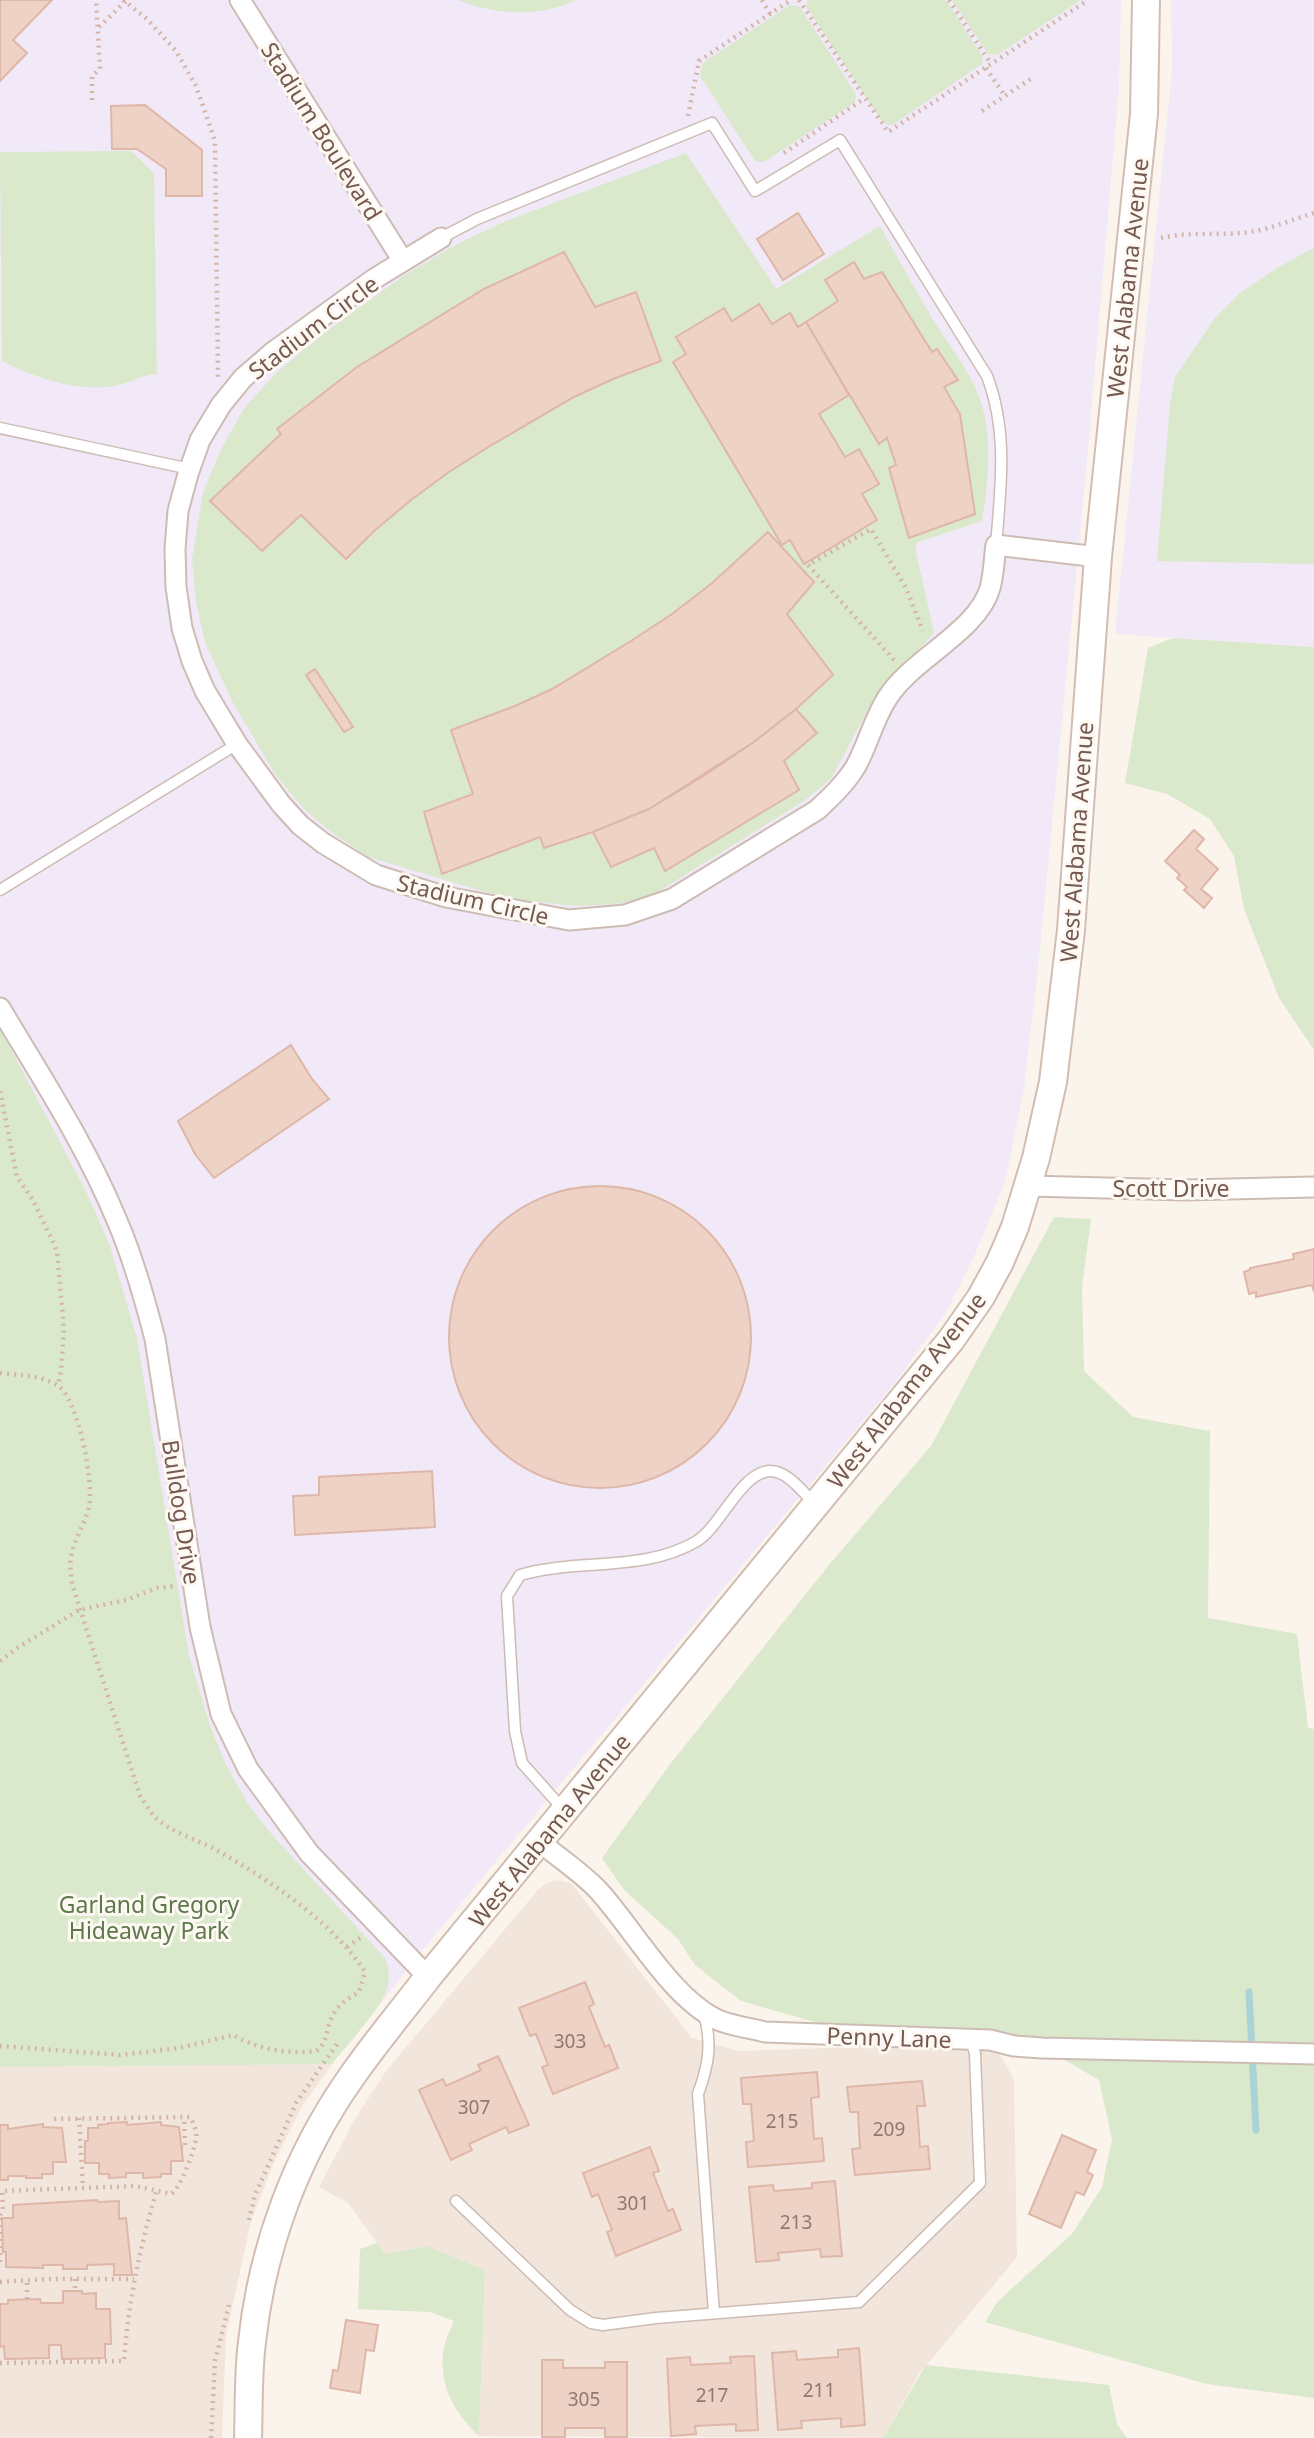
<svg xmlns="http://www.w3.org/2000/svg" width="1314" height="2438" viewBox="0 0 1314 2438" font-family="'Noto Sans',sans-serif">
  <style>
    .residential { fill: #f2e5db }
    .education { fill: #f1e9f8 }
    .green { fill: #dae8cb }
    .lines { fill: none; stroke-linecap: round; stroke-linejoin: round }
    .stream { stroke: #a9d3d5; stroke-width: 7 }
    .building { fill: #eed2c6; stroke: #dfb7a8; stroke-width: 2 }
    .lane-casing { stroke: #cdbcb3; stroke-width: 13 }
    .street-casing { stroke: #cdbcb3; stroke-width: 23 }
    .secondary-casing { stroke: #d2bdb3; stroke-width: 30 }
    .path { stroke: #d4b5a9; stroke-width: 4.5; stroke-dasharray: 2 5; stroke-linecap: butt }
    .lane { stroke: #fff; stroke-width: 10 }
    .street { stroke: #fff; stroke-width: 19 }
    .secondary { stroke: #fff; stroke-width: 26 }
    .labels { text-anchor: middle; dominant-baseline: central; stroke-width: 6; stroke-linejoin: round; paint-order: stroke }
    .number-label { font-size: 19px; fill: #93786e }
    .street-label { font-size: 23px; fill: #755a51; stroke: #fef8f3 }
    .park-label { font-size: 23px; fill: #5d794a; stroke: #fef8f3 }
  </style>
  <rect width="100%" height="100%" fill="#fbf4ec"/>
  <g class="residential">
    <path d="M557,1880L571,1883L692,2038L739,2051L949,2044L999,2054L1014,2079L1017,2257L919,2374L883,2438L479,2436L485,2270L427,2246L385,2254L348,2203L319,2187L356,2117L387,2070L537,1891L547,1883Z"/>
    <path d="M332,2064L302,2106L273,2165L251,2221L226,2336L222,2438H0V2067Z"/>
  </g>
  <g class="education">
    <path d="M0,0H1121L1119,88L1085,483L1039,959L1024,1089L1005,1182L976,1252L947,1311L898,1379L439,1930L332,2064L0,2067Z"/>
    <path d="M1171,0H1314V647L1115,634L1172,70Z"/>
  </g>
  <g class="green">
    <path d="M458,0H576C538,18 496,15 458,0Z"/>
    <path d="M807,0H946L983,57L982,64L892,125L883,123L806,6Z"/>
    <path d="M952,0H1081L997,55L988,54Z"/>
    <path d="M790,5L800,7L856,94L855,102L764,162L755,161L700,76L703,63Z"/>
    <path d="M131,151L154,173L157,374C143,374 130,383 115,386C76,392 36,378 2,361L0,152Z"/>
    <path d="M686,153L776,289L880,226C897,256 913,286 930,315C948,345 974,374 983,409C992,443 988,487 982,521L916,543V552L934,633L875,696L831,779L804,801L648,898L614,904L576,906L529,901L482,891L368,857L331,832L304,809L277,777L232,701L205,642L196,602L192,559L203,493L220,451L245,407L277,372L328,330L405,275L457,244L506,221Z"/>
    <path d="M1314,248V564L1157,561L1170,404L1175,377L1215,318L1240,293L1277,268Z"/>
    <path d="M1173,638L1314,647V1050L1279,998L1244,909L1234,856L1210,819L1167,794L1125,783L1148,648Z"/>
    <path d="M0,1029L86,1191L110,1246L137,1339L189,1655L209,1723L225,1763L248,1804L273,1836L385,1958C389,1968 390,1976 388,1986C383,2007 346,2046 332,2064L0,2067Z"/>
    <path d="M1054,1217L1091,1219L1082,1287L1084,1371L1133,1417L1210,1431L1208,1618L1297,1634L1308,1728L1314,1729V2398L1207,2384L985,2322L997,2302L1072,2234L1102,2187L1112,2139L1099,2080L1046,2049L839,2029L741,2001L695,1965L678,1939L624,1890L602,1858L671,1763L829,1565L931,1446Z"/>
    <path d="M377,2243L385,2254L427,2246L485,2270L479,2436C454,2413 437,2382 444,2347C446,2338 451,2329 454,2321L430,2312L358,2309L360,2249Z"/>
    <path d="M926,2365L1109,2385L1117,2424L1127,2438H883Z"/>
  </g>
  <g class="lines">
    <path class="stream" d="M1249,1992L1256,2130"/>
  </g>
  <g class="building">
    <path d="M0,0H52L13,40L27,53L0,81Z"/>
    <path d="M145,105L202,150V196H166V169L137,149H112L111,106Z"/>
    <path d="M798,213L824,254L783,280L757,239Z"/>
    <path d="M564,252L595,307L636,292L661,361L613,379L574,397L490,446L449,472L411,500L374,531L346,559L301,515L262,551L210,501L281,434L277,429L357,367L484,289Z"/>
    <path d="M854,262L864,279L882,272L932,352L937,349L958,380L944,387L960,414L975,514L909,538L889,468L896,465L887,438L879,444L806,322L838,301L825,280Z"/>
    <path d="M759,304L772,324L790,313L798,327L806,322L849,395L819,414L845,457L859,449L879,484L862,494L877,520L804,564L790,540L782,545L673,362L686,354L676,337L724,308L732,321Z"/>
    <path d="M768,532L814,582L787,614L833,675L796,709L754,742L649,809L593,832L544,848L540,837L442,874L424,812L473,794L451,730L515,706L552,689L631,641L672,614L711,584Z"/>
    <path d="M315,669L353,727L344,732L306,675Z"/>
    <path d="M796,709L817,733L784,761L799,790L665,871L654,848L611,867L593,832L649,809L705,775L754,742Z"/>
    <path d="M1194,830L1204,839L1196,849L1218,869L1201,889L1212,898L1204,908L1184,890L1187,887L1177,878L1180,875L1165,861Z"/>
    <path d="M291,1045L312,1079L329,1099L214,1178L195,1154L178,1121Z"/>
    <circle cx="600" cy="1337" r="151"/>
    <path d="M1314,1249V1292L1312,1285L1256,1297V1292L1249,1294L1244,1272L1250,1270V1268L1294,1259L1293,1254Z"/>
    <path d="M432,1471L435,1527L295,1535L293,1496L319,1495V1477Z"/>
    <path d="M585,1982L594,2004L589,2007L605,2047L609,2045L618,2068L553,2094L542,2067L548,2065L536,2034L530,2036L519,2008Z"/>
    <path d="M498,2056L529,2125L509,2133L506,2127L469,2144L472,2150L451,2160L419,2090L443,2079L446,2086L481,2070L478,2065Z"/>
    <path d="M817,2072L819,2097L811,2098L814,2139L822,2138L824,2161L748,2167L746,2142L754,2141L751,2104H743L741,2078Z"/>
    <path d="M922,2081L925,2106H917L920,2147L928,2146L930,2169L855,2175L852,2149L860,2148L858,2112H850L847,2087Z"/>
    <path d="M127,2122V2125L161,2122V2125L179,2127L183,2161H171V2174H161V2177L143,2178V2173H126V2177L109,2178V2174H99V2163H85V2141H88V2128H98V2125L108,2124V2123Z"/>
    <path d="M43,2124V2127L62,2128L66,2162H53V2174H42V2178H26V2176H8V2180H0V2125H8V2129Z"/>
    <path d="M1062,2135L1096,2150L1087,2172L1093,2175L1084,2195L1076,2192L1061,2228L1029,2214Z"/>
    <path d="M650,2147L659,2171L653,2173L668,2211L673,2209L681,2230L616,2256L607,2232L612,2230L598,2194L592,2197L583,2173Z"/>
    <path d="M835,2181L842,2256L821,2257L820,2249L778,2253L779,2260L756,2262L749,2187L773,2185L774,2191L812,2188V2183Z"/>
    <path d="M97,2200L98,2202L119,2201V2219L126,2218L132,2275H114V2264L87,2265V2269H63V2265H43V2268L6,2267V2252H3L2,2218H13V2205Z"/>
    <path d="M63,2291H82V2294L96,2293V2309H110L111,2344H105V2358L62,2359L61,2345H49V2358L5,2359L4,2346L0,2347V2304H8V2300L40,2299L41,2303H63Z"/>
    <path d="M346,2320L378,2325L374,2351L366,2350L360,2393L330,2388L333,2370L338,2371Z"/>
    <path d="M859,2348L865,2425L841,2427V2418L801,2421L802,2428L778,2430L772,2353L796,2351L797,2360L838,2357V2350Z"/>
    <path d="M754,2356L758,2430L736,2431V2424L695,2426L696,2434L671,2436L667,2359L690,2357L691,2365L731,2363L730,2357Z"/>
    <path d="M542,2360H563V2368H605V2362H627V2437H605V2428H565V2437H542Z"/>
  </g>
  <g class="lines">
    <defs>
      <g id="lane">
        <path d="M441,238L477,219L712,123L755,191L840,140L987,376C1008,431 1001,487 996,545"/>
        <path d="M0,428L190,469"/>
        <path d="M0,890L237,744"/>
        <path d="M563,1809L522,1763L515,1731L507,1596L520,1575C578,1558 643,1573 697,1541C721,1526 740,1474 769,1471C788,1470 804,1494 816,1505"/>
        <path d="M704,2013C712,2044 709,2064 698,2094L714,2313"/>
        <path d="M456,2201L570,2310L591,2323L603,2325L656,2318L859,2302L980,2183L975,2054L973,2046L965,2039"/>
      </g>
      <g id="street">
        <path d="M240,0L403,261"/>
        <path d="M441,238L374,279L273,352L243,378L221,405L200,440L188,474L178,511L175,549L176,587L182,628L192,661L205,691L237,744L281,804L300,825L323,843L376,875L446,897L569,920L625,915L672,899L817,810C831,797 846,783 856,766C868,744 874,718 888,697C912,659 978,631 990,588C994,574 994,559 996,545L1098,557"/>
        <path d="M0,1008C42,1078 87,1147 118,1223C134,1260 145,1300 155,1339L200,1627L221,1714L248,1769L309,1853L428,1977"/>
        <path d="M1028,1186L1185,1190L1314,1187"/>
        <path d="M540,1842C559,1858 581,1872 598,1890C633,1928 671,1998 718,2020C732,2026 750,2028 765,2032L990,2040L1014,2046L1042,2048L1314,2054"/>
      </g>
      <path id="secondary" d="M248,2438C249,2406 248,2373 252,2342C262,2248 296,2156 350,2079C374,2044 402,2011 428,1977L951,1340L981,1297L1000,1262L1015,1227L1036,1158L1053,1082L1071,930L1098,557L1144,114L1146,0"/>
    </defs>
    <use href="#lane" class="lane-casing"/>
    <use href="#street" class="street-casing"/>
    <use href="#secondary" class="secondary-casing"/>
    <g class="path">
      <path d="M123,0L147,19L176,51L196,86L215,141L218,377"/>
      <path d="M762,0L770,14"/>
      <path d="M799,0L888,132L1088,0"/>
      <path d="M949,0L991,64"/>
      <path d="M99,27L126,1"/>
      <path d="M986,68L1005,96"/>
      <path d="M92,100V76L100,69L96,0"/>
      <path d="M982,111L1032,78"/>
      <path d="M688,116L699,61L791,0"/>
      <path d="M784,153L865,98"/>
      <path d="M1161,238C1190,231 1220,236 1250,232C1271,229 1293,219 1314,213"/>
      <path d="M894,660L808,565L871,529L906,588L923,631"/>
      <path d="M0,1091L17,1177L33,1200L57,1251L64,1329L61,1371L58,1386"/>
      <path d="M0,1373C20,1375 39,1375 57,1385C79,1399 94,1483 89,1507C85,1523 76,1537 72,1552C69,1563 71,1573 72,1584L140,1796C145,1803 150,1812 156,1818C173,1834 198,1839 218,1851C269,1880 333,1922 365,1972L359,1992C349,1998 339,2004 333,2015C326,2027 328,2044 316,2051C288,2054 258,2050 234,2035L179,2048L120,2055L0,2046"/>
      <path d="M0,1661L17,1648L79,1610L126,1600L157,1588L175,1586"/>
      <path d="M347,1947L363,1936"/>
      <path d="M79,2118L83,2188"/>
      <path d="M181,2148H185L184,2117"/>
      <path d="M0,2215L3,2210L2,2191L136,2186L171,2194C181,2188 194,2151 196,2139C197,2131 194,2124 190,2117L52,2119"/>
      <path d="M0,2218V2263"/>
      <path d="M249,2220L255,2195L296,2103L337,2044"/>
      <path d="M75,2279V2291"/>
      <path d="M0,2282L47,2279H134"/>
      <path d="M27,2299V2281"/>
      <path d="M0,2363L124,2361C128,2303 140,2248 156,2192"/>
      <path d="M211,2438L215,2361L229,2305"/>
    </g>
    <use href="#lane" class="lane"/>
    <use href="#street" class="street"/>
    <use href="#secondary" class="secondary"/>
  </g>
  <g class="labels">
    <g class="number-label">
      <text x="570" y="2041">303</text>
      <text x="474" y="2107">307</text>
      <text x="782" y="2121">215</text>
      <text x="889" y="2129">209</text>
      <text x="633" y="2203">301</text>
      <text x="796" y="2222">213</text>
      <text x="819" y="2390">211</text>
      <text x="712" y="2395">217</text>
      <text x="584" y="2399">305</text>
    </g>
    <g class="street-label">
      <text transform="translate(322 131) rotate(58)">Stadium Boulevard</text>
      <text transform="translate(1127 278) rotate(-84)">West Alabama Avenue</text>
      <text transform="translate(313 327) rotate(-37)">Stadium Circle</text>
      <text transform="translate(1076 842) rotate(-86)">West Alabama Avenue</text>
      <text transform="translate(473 899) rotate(13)">Stadium Circle</text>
      <text x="1171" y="1188">Scott Drive</text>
      <text transform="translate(906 1390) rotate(-52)">West Alabama Avenue</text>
      <text transform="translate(182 1512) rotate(81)">Bulldog Drive</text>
      <text transform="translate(549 1830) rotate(-51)">West Alabama Avenue</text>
      <text transform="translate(889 2037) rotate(2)">Penny Lane</text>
    </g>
    <g class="park-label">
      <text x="149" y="1904">Garland Gregory<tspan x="149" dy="26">Hideaway Park</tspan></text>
    </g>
  </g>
</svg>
